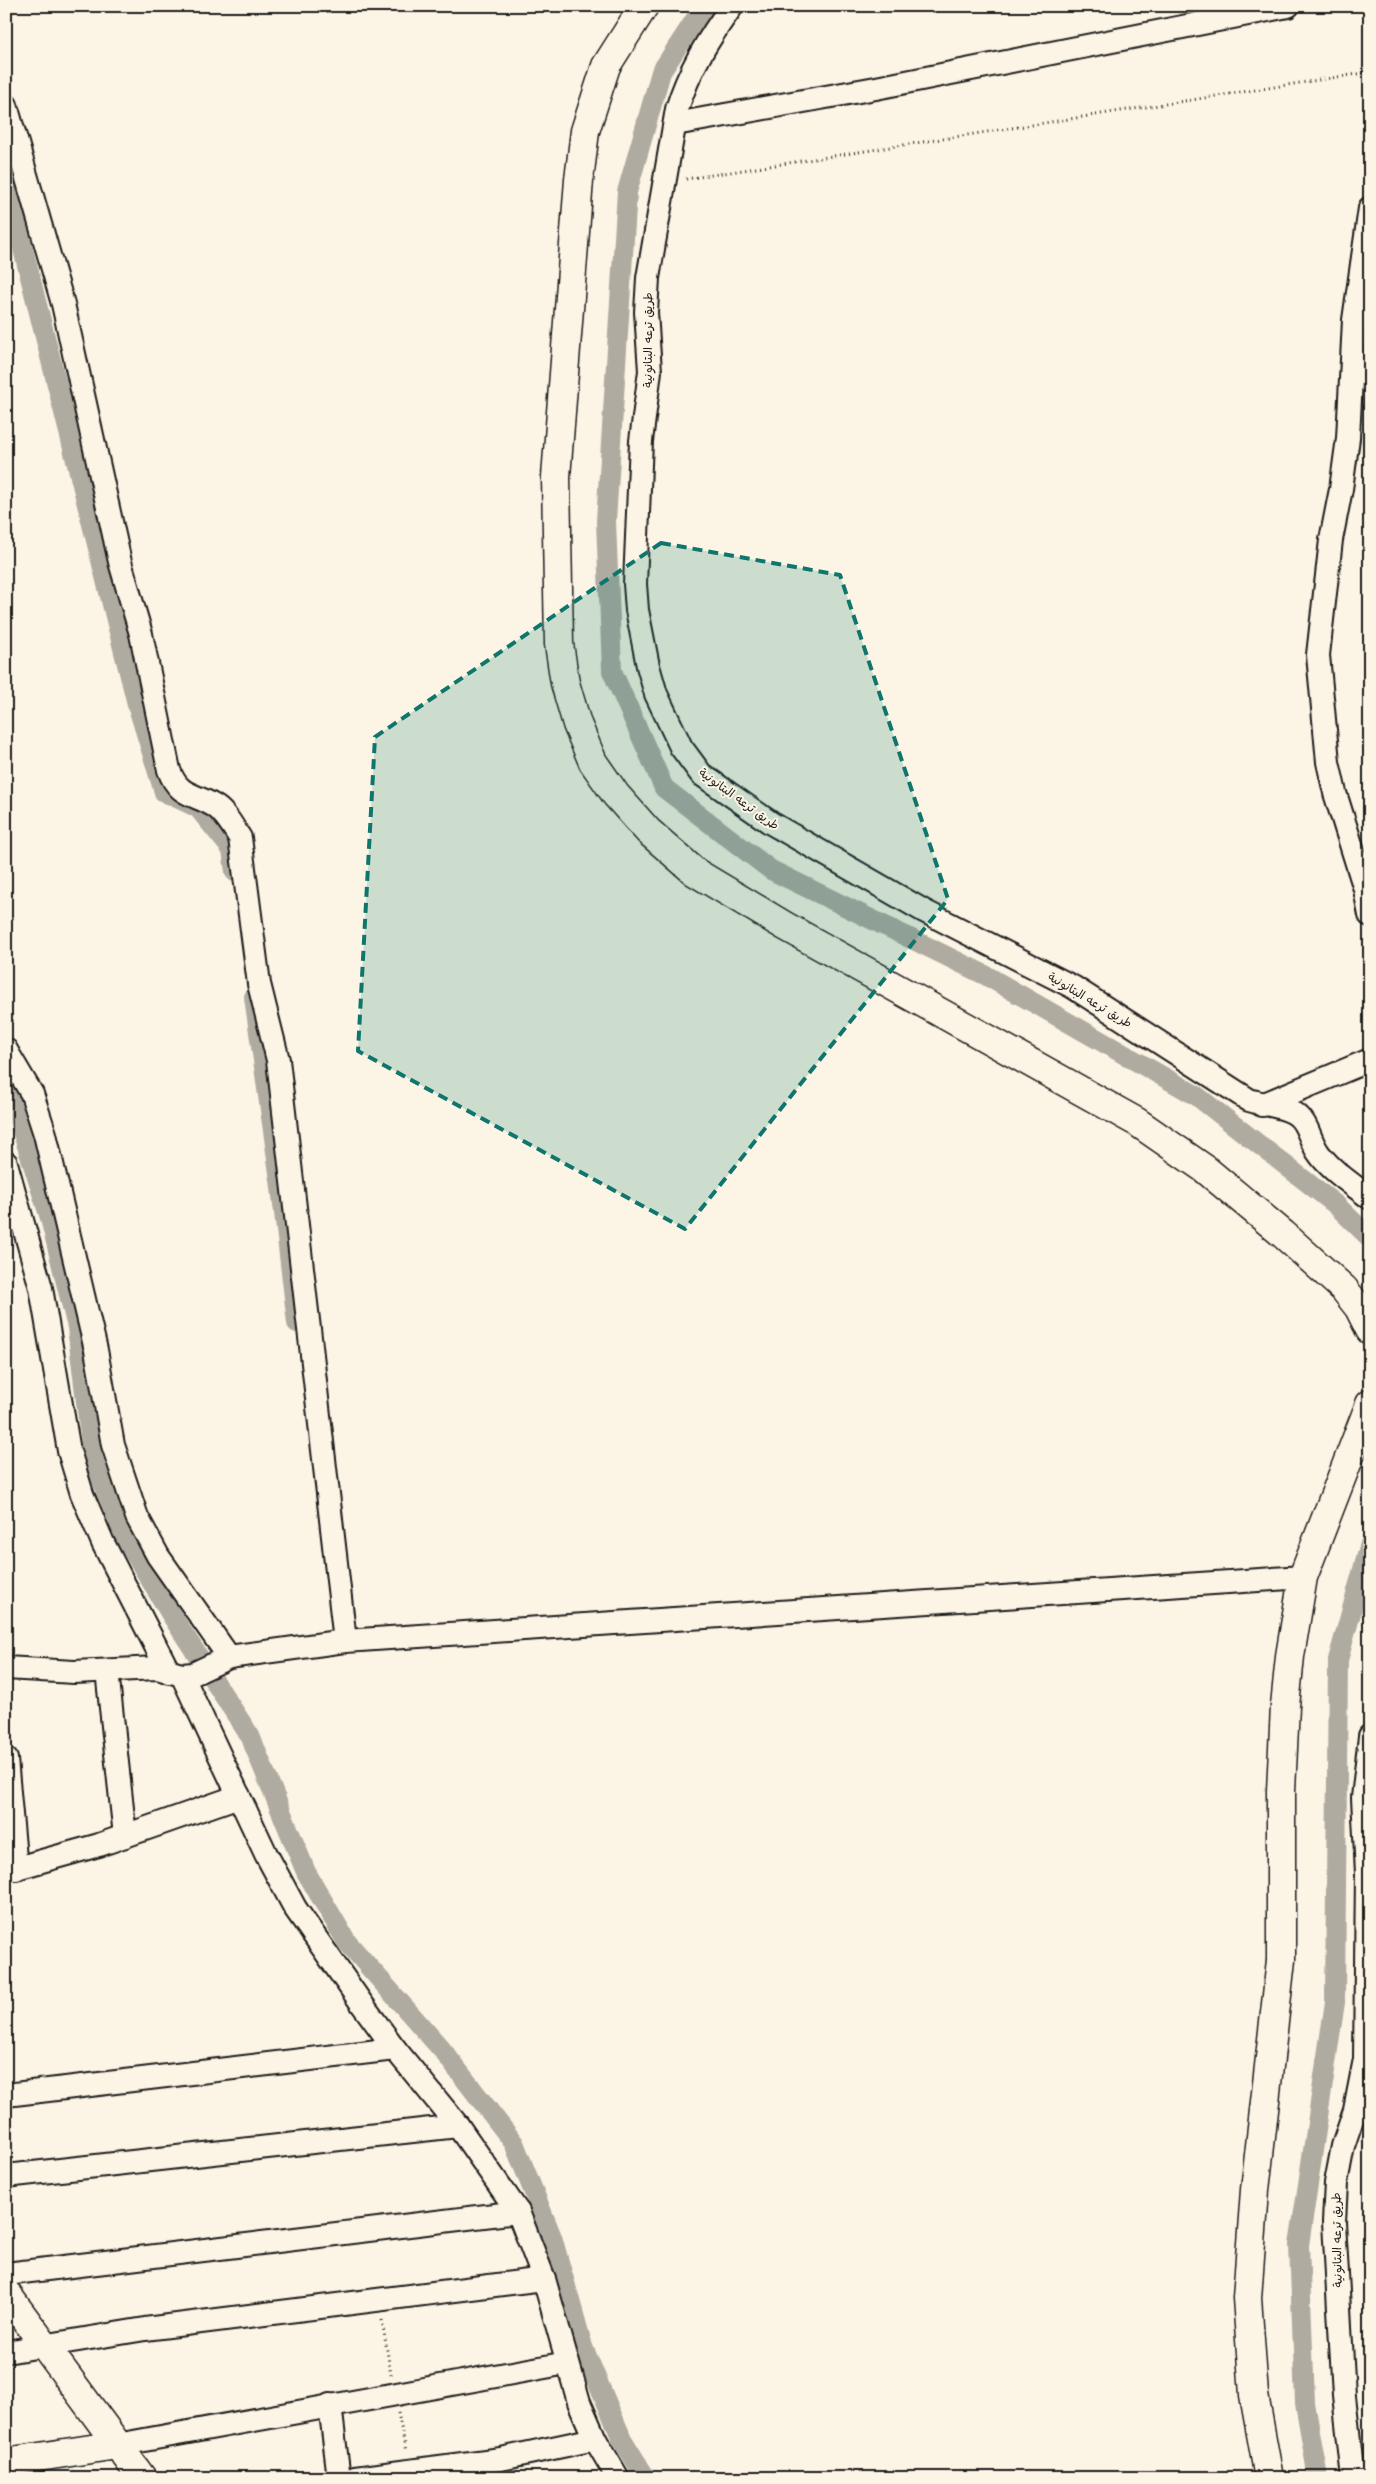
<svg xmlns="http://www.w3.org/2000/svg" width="1376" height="2484" viewBox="0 0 1376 2484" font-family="'Shantell Sans','Playpen Sans Arabic',sans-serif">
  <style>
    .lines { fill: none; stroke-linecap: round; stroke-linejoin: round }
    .canal { stroke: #b0aba1; stroke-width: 20 }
    .street-casing { stroke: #1c1c1c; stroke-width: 26 }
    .secondary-casing { stroke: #1c1c1c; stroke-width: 31 }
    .path { stroke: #1c1c1c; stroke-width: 3; stroke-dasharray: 1 4; stroke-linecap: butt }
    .street { stroke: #fcf5e5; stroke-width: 22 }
    .secondary { stroke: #fcf5e5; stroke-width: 28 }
    .marked { fill: #0f766e; fill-opacity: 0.2; stroke: #0f766e; stroke-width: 4; stroke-dasharray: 10 6; stroke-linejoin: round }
    .labels { text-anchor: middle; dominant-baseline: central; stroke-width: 4; stroke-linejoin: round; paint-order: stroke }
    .street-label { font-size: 12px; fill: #1c1c1c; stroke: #fcf5e5 }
  </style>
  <rect width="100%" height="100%" fill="#fcf5e5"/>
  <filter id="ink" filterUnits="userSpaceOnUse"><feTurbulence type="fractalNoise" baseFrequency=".02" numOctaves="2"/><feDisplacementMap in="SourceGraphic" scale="10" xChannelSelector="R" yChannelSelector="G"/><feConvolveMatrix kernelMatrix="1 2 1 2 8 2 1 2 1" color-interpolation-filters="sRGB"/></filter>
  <g filter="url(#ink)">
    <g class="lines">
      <g class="canal">
        <path d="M704,6L661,72L627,192L606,521L612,671L664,788L771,870L987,976L1197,1096L1335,1204L1370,1238"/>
        <path d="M6,181L137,704L164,792L198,808L232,850L235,872"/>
        <path d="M254,997L281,1187L297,1323"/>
        <path d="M6,1080L50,1218L77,1327L93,1459L126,1539L170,1613L250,1736L306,1872L347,1942L443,2051L514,2143L552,2237L583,2347L622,2439L646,2478"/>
        <path d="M1318,2478L1305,2403L1299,2245L1335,2002L1338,1660L1370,1544"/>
      </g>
      <defs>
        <g id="street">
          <path d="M732,6C708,39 689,70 677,109L648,278L646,312L650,371L641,441L635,584L637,610L648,666L656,694L681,747L701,774L771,823L924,911L1073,987L1249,1100C1264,1105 1280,1105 1294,1113C1309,1122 1309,1142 1320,1155C1333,1172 1352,1184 1370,1198"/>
          <path d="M6,105L63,304L120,562L141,634L169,770C179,798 195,793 216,807C226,814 233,827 240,838L259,984L278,1060L345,1641"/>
          <path d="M675,124L876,88L1288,6"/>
          <path d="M1370,208L1354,320L1348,438L1341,489L1331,540L1318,655L1328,762L1335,793L1365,889L1370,915"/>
          <path d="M6,1050L32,1094L45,1134L96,1350L113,1445L137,1517L158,1556L229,1657"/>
          <path d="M1262,1105L1370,1060"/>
          <path d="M6,1163L41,1288L69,1451L82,1494L103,1543L169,1672"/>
          <path d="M6,1668L74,1672L157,1668L182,1675L193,1674L229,1657L345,1641L1303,1577"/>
          <path d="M107,1671L125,1836"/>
          <path d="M182,1675L266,1854L295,1908L362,2004L395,2049L458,2126L518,2212L544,2279L579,2402L595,2439L618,2478"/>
          <path d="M6,1759L16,1869"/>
          <path d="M6,1871L99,1845L239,1796"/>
          <path d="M6,2095L395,2049"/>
          <path d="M6,2176L458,2126"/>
          <path d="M6,2274L518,2212"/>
          <path d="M6,2352L145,2329L544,2279"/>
          <path d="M330,2405L339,2478"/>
          <path d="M117,2445L567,2363"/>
          <path d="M355,2478L501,2459L595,2439"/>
          <path d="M1353,2478L1344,2396L1334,2222L1336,2183L1343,2146L1355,2110L1365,2059L1367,1873L1363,1798L1370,1736"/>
        </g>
        <g id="secondary">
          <path d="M644,6L606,66L585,131L579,180L556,477L559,644L565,683L577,724L593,762L616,795L648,831L695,872L785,926L1137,1122L1205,1169L1283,1234L1344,1289L1359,1308L1370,1330"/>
          <path d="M6,2293L142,2478"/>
          <path d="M6,2462L117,2445"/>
          <path d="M1269,2478L1254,2395L1247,2298L1255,2190L1281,1960V1791L1285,1706L1290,1656L1303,1577L1370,1404"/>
        </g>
      </defs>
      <use href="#street" class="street-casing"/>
      <use href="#secondary" class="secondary-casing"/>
      <g class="path">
        <path d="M686,179L1370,72"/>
        <path d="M382,2320L391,2375"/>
        <path d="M398,2413L406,2451"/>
      </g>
      <use href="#street" class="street"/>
      <use href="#secondary" class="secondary"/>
    </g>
  </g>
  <path class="marked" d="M661,543L840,575L948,899L685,1229L358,1051L375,737Z"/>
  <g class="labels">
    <g class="street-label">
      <text transform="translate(648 340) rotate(-90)">طريق ترعه البتانونية</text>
      <text transform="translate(739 799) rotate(36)">طريق ترعه البتانونية</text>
      <text transform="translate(1090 1000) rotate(31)">طريق ترعه البتانونية</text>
      <text transform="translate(1337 2240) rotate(-91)">طريق ترعه البتانونية</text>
    </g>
  </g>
  <rect width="1376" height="2484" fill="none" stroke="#fcf5e5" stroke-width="25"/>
  <rect x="12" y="12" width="1351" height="2459" fill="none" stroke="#1c1c1c" stroke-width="2" filter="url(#ink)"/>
</svg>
